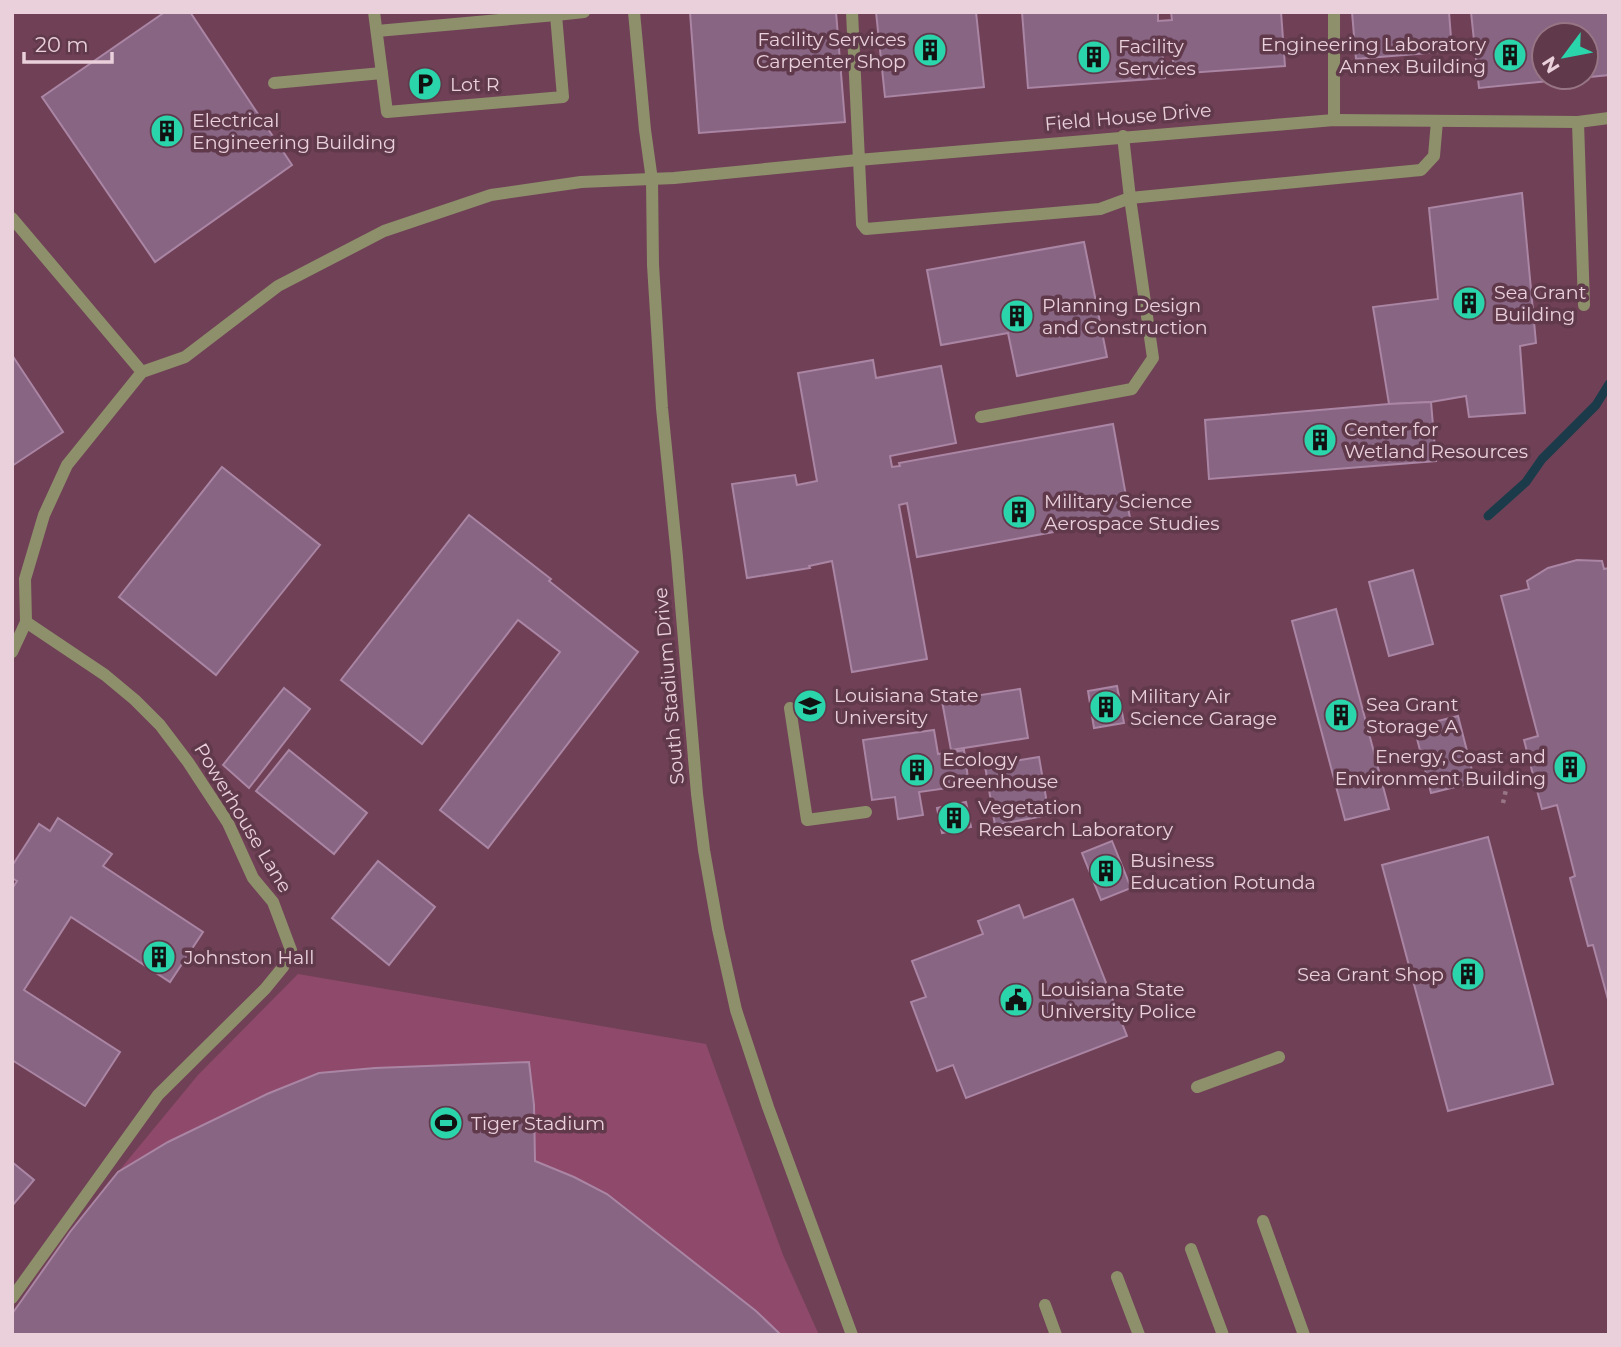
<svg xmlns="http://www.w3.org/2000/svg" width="1621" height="1347" viewBox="0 0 1621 1347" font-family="Montserrat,sans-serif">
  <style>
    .built { fill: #704156; fill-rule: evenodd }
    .green { fill: #8f496b }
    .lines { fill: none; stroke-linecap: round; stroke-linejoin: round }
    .stream { stroke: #1b3b4a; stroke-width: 9 }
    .building { fill: #886583; stroke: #aa85a4; stroke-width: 2; fill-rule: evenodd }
    .path { stroke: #987685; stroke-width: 4.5; stroke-dasharray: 3.5 5; stroke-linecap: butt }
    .minor { stroke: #8e906c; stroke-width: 12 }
    .labels { text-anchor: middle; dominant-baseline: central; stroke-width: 7; stroke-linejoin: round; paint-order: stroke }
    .poi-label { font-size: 19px; fill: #e9d0da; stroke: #60394b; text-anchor: start }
    .street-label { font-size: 19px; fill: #e9d0da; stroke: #60394b }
  </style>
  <rect width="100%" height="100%" fill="#60394b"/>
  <path class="built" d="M12,12H1609V1335H12ZM1544,35H1586V77H1544Z"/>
  <path class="green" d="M298,974L706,1044L783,1255L819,1335H12V1314L70,1232L118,1172L198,1075Z"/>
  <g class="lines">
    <path class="stream" d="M1488,516L1526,482L1542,459L1596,405L1609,384"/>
  </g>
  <g class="building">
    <path d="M165,12H190L292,165L155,262L42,97Z"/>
    <path d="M690,12H836L845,122L699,133Z"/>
    <path d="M876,12H976L984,87L885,97Z"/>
    <path d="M1022,12H1158V21L1172,20L1171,12H1281L1285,66L1174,74L1172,48L1162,49L1165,78L1028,88Z"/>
    <path d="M1352,12H1449L1452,51L1356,59Z"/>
    <path d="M1471,12H1609V75L1479,88ZM1544,35H1586V77H1544Z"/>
    <path d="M1522,193L1536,343L1520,346L1525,413L1469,417L1466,396L1431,402L1389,404L1373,307L1438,299L1429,208Z"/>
    <path d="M1084,242L1107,357L1017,376L1008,333L941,345L927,270Z"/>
    <path d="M12,355L63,432L12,466Z"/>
    <path d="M873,360L876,378L941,366L956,443L890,456L892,467L900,466L899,463L1113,424L1130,518L917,557L907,503L899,505L927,659L852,672L832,561L809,566L810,568L747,578L732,484L795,475L797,485L817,481L798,373Z"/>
    <path d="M1431,402L1436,461L1209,479L1205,420L1389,404Z"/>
    <path d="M222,467L320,545L216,675L119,597Z"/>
    <path d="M469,515L551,579L549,581L638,652L488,848L440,810L560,652L518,620L422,744L341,680Z"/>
    <path d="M1577,560L1602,561L1604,569L1609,568V1003L1593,945L1588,946L1570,878L1575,876L1557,805L1542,809L1538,794L1524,740L1538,736L1501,596L1529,589L1527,581L1548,568Z"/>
    <path d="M1413,570L1433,644L1389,656L1369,582Z"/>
    <path d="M1336,609L1389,809L1345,820L1292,621Z"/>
    <path d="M1117,686L1124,723L1094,728L1088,691Z"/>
    <path d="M284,688L310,709L249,788L223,765Z"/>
    <path d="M1020,689L1028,738L951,750L942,701Z"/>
    <path d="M1458,716L1475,782L1431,793L1414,727Z"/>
    <path d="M934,730L938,754L964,750L969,785L919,792L923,815L898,819L895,797L872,800L863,740Z"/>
    <path d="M289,750L367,813L334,854L256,791Z"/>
    <path d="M1039,757L1049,815L995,825L985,766Z"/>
    <path d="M966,802L971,827L942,833L937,808Z"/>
    <path d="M58,818L112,854L103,866L203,932L170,982L71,917L24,990L120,1052L85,1106L12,1060V889L17,881L12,878V866L39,824L50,831Z"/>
    <path d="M1488,837L1553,1084L1448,1111L1382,865Z"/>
    <path d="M1112,841L1131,888L1101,900L1082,853Z"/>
    <path d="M378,861L435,907L389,965L332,918Z"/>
    <path d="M1073,899L1127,1036L966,1098L953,1065L937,1071L911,1002L926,997L912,961L983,934L978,921L1019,905L1024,918Z"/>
    <path d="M529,1062L534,1105L535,1161L574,1177L607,1194L756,1311L781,1335H12V1314L70,1232L118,1172L168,1142L267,1094L319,1073L375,1068Z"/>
    <path d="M12,1162L34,1180L12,1206Z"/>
  </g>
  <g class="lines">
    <path class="path" d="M1503,803L1510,772"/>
    <g class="minor">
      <path d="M374,12L387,112L563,97L556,15L584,12"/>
      <path d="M634,12L645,130L652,180L653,265L662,408L677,557L697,794L704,850L718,929L736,1010L768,1107L852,1335"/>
      <path d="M852,12L862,224L866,229L1100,209L1130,198L1123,136"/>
      <path d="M377,31L556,15"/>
      <path d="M274,83L382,73"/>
      <path d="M1334,120V12"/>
      <path d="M1578,122L1584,305"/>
      <path d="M12,218L142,372"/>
      <path d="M981,417L1132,389L1153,358L1130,198L1421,170L1434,156L1437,121"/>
      <path d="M12,652L26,622L25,579L44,515L67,465L142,372L185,357L278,286L384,231L491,195L581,182L674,178L858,160L1334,120L1578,122L1609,118"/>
      <path d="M790,708L807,820L866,812"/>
      <path d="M1197,1087L1279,1057"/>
      <path d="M1263,1221L1304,1335"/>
      <path d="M1191,1249L1223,1335"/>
      <path d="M1117,1277L1139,1335"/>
      <path d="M12,1298L158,1095L265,989L283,967L291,950L273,902L253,878L228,823L188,762L160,725L135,700L105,675L26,622"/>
      <path d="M1045,1305L1056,1335"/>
    </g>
  </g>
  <defs>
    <symbol id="building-disc" viewBox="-11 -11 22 22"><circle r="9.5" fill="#2bd5ac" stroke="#60394b"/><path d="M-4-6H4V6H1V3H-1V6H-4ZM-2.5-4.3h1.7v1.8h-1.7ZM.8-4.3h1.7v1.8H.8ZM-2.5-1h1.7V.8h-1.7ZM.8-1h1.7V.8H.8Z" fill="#111"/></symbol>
    <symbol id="parking-disc" viewBox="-11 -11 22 22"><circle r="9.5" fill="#2bd5ac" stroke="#60394b"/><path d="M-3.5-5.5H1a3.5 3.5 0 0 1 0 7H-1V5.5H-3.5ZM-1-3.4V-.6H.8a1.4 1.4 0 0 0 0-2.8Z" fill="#111"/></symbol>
    <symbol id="university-disc" viewBox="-11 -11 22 22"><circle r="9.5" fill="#2bd5ac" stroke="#60394b"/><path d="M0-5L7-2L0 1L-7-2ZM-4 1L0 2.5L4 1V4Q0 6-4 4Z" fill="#111"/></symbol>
    <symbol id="civic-disc" viewBox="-11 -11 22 22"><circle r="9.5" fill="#2bd5ac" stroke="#60394b"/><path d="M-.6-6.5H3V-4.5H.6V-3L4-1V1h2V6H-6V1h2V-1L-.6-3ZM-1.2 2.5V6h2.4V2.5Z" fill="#111"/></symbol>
    <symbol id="stadium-disc" viewBox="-11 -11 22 22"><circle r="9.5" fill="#2bd5ac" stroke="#60394b"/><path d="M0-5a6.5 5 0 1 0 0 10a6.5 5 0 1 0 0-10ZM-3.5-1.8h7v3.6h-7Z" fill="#111"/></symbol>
  </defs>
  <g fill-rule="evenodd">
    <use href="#building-disc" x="911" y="31" width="38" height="38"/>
    <use href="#building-disc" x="1491" y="36" width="38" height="38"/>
    <use href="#building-disc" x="1075" y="38" width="38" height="38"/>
    <use href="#parking-disc" x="406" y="65" width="38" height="38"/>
    <use href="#building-disc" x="148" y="112" width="38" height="38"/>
    <use href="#building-disc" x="1450" y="284" width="38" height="38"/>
    <use href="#building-disc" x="998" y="297" width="38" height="38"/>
    <use href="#building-disc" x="1301" y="421" width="38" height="38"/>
    <use href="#building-disc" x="1000" y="493" width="38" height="38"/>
    <use href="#university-disc" x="791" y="687" width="38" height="38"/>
    <use href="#building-disc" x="1087" y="688" width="38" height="38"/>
    <use href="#building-disc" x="1322" y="696" width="38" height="38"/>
    <use href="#building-disc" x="1551" y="748" width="38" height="38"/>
    <use href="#building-disc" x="898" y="751" width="38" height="38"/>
    <use href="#building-disc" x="935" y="799" width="38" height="38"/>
    <use href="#building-disc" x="1087" y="852" width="38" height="38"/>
    <use href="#building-disc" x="140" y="938" width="38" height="38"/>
    <use href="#building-disc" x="1449" y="955" width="38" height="38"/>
    <use href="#civic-disc" x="997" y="981" width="38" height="38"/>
    <use href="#stadium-disc" x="427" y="1104" width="38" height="38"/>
  </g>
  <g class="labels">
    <g class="poi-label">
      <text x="906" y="39" text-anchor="end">Facility Services<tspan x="906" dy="22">Carpenter Shop</tspan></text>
      <text x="1486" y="44" text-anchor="end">Engineering Laboratory<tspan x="1486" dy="22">Annex Building</tspan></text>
      <text x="1118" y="46">Facility<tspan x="1118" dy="22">Services</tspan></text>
      <text x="450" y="84">Lot R</text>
      <text x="192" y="120">Electrical<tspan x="192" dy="22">Engineering Building</tspan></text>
      <text x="1494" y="292">Sea Grant<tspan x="1494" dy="22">Building</tspan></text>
      <text x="1042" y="305">Planning Design<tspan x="1042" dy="22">and Construction</tspan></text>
      <text x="1344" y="429">Center for<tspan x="1344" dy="22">Wetland Resources</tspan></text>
      <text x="1044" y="501">Military Science<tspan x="1044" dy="22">Aerospace Studies</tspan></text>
      <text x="834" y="695">Louisiana State<tspan x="834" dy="22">University</tspan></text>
      <text x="1130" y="696">Military Air<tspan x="1130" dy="22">Science Garage</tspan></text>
      <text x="1366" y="704">Sea Grant<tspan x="1366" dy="22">Storage A</tspan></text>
      <text x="1546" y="756" text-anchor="end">Energy, Coast and<tspan x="1546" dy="22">Environment Building</tspan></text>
      <text x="942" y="759">Ecology<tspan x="942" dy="22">Greenhouse</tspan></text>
      <text x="978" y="807">Vegetation<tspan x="978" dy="22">Research Laboratory</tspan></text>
      <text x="1130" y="860">Business<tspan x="1130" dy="22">Education Rotunda</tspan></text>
      <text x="184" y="957">Johnston Hall</text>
      <text x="1444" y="974" text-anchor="end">Sea Grant Shop</text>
      <text x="1040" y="989">Louisiana State<tspan x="1040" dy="22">University Police</tspan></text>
      <text x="471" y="1123">Tiger Stadium</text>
    </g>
    <g class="street-label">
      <text transform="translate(1128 117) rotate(-5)">Field House Drive</text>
      <text transform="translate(669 686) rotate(-95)">South Stadium Drive</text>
      <text transform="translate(243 818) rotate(59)">Powerhouse Lane</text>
    </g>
  </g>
  <rect width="1621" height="1347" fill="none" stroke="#e9d0da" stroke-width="28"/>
  <g transform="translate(1565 56) rotate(238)"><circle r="33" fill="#60394b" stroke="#977584" stroke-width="2"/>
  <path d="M0-5L12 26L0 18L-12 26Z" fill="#2bd5ac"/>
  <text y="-10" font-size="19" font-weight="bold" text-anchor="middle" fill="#e9d0da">N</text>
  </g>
  <path d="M24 52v10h88v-10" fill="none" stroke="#e9d0da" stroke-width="3.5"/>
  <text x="35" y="52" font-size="21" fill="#e9d0da" stroke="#60394b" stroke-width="5" paint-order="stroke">20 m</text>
</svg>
